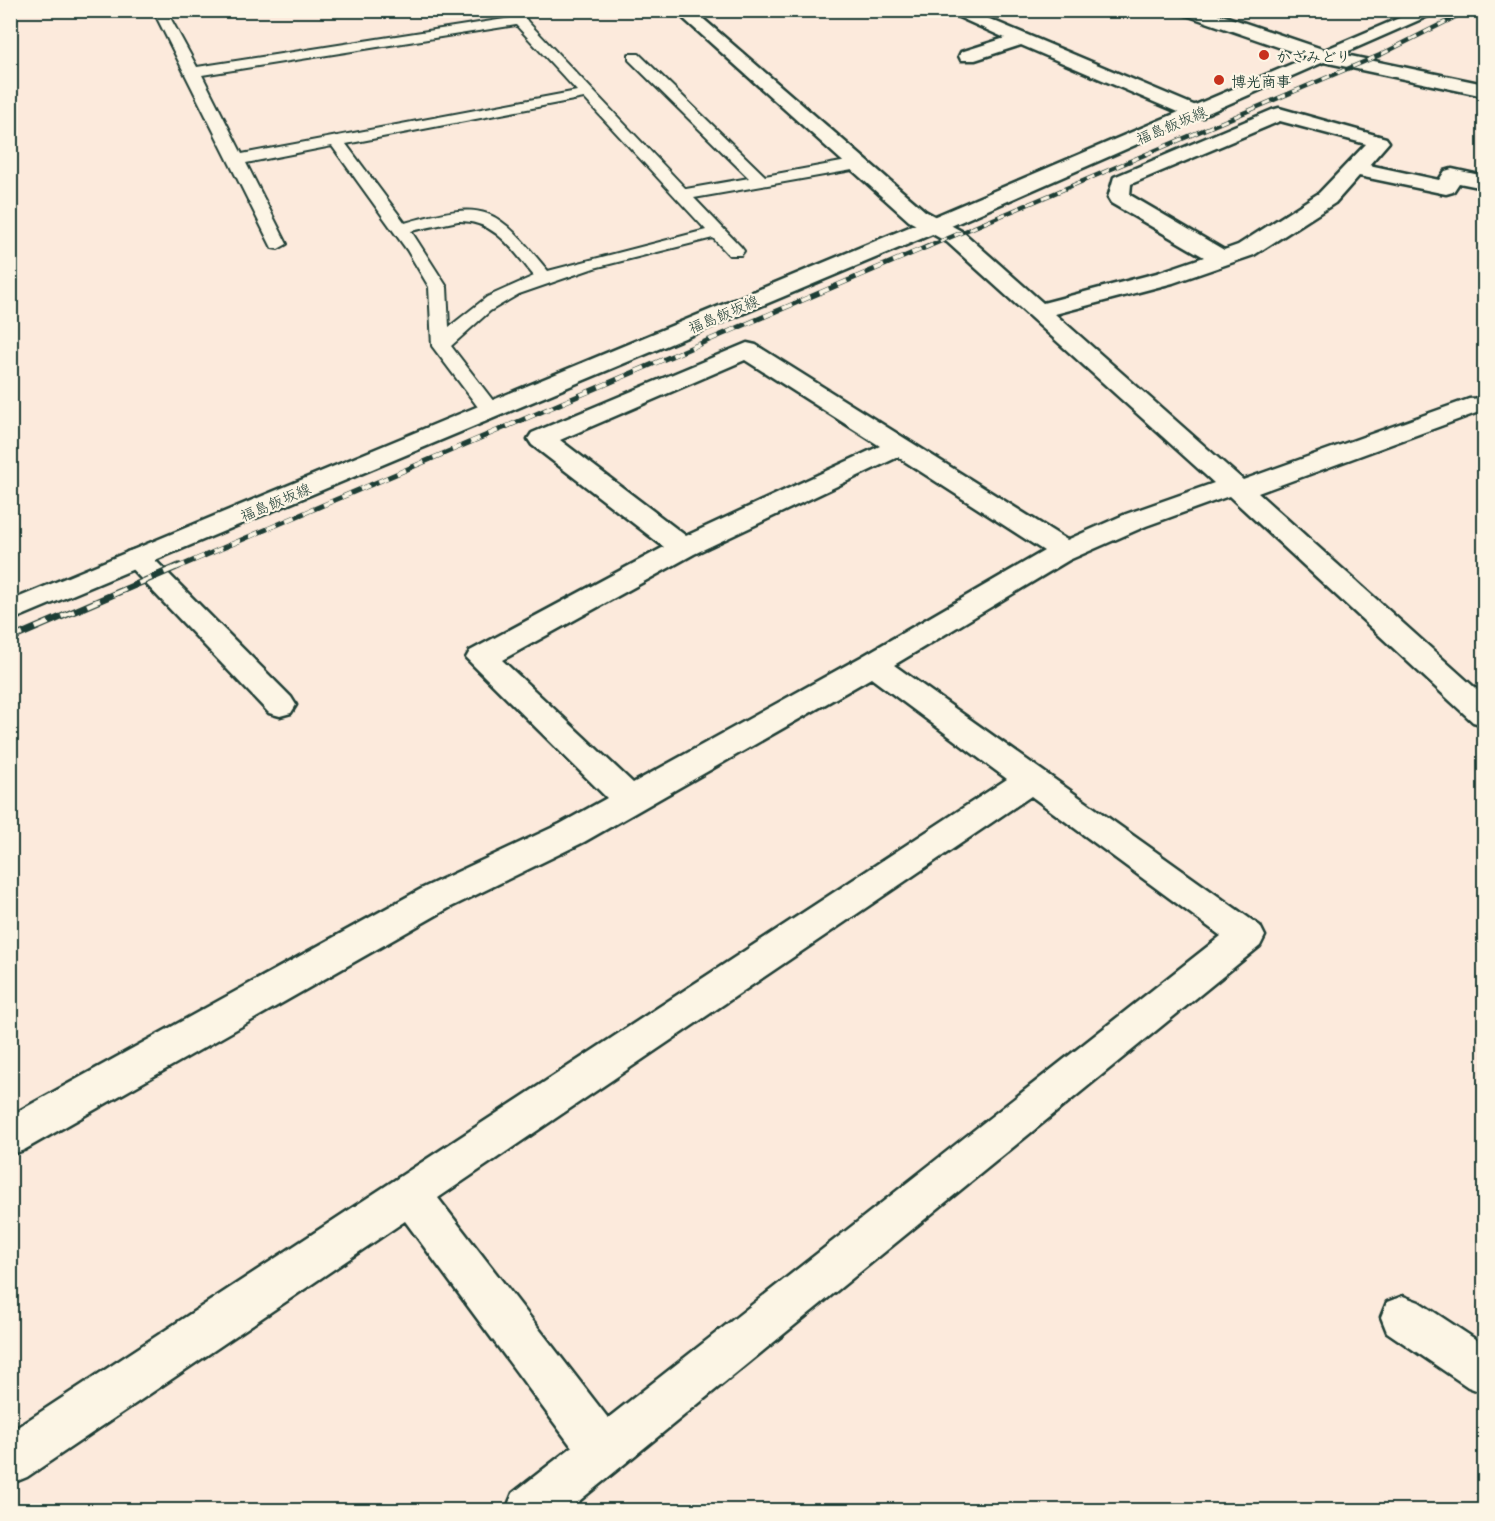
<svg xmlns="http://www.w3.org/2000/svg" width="1495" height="1521" viewBox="0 0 1495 1521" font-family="'Playpen Sans','Klee One',sans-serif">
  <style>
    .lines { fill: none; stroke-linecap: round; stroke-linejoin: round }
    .service-casing { stroke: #1f3d34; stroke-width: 4 }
    .minor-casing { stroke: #1f3d34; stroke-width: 5 }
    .primary-casing { stroke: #1f3d34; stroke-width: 5 }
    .service { fill: #fcf5e5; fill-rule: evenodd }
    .minor { fill: #fcf5e5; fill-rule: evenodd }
    .primary { fill: #fcf5e5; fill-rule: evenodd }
    .rail-far2-casing { stroke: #1f3d34; stroke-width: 4.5 }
    .rail-far1-casing { stroke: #1f3d34; stroke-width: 5 }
    .rail-casing { stroke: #1f3d34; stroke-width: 7 }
    .rail-far2 { stroke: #fcf5e5; stroke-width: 3; stroke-dasharray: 8; stroke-linecap: butt }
    .rail-far1 { stroke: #fcf5e5; stroke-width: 4; stroke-dasharray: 10; stroke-linecap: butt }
    .rail { stroke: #fcf5e5; stroke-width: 4.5; stroke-dasharray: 14; stroke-linecap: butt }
    .poi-dot { fill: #c8321e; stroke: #fcf5e5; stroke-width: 2 }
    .labels { text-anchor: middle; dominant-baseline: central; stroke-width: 4.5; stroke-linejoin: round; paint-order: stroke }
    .far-poi-label { font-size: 15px; font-weight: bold; fill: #1f3d34; stroke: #fcf5e5; text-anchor: start }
    .far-street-label { font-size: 15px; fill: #1f3d34; stroke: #fcf5e5 }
  </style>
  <rect width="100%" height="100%" fill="#fceadc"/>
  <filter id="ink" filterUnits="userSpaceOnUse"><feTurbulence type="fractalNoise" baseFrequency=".0167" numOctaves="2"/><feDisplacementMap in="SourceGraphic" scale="12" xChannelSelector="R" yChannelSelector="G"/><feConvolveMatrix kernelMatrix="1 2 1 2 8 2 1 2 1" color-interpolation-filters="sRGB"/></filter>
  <g filter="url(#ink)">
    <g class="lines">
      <defs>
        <path id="service" d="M153,10H166L197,67L511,18L507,10H520L528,22L686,189L749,178L629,60V54H639L765,176L858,159L866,164L858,169L694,198L741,247L744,251L741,255H729L713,238L594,268L519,294L490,311L451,346L501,411L498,415H484L432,346L429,287L407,250L332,146L246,163L287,244L278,249L272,248ZM516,25L577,91L242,154L202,75ZM584,98L706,230L548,271C495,207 487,199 405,223L346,144ZM458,221C495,220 513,250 534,276L487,297L449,327L447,287L411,231Z"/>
        <g id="minor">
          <path d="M674,10H693L925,211L963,232L1043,303L1157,273L1204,257L1111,203L1108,198L1114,177L1272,110L1279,108L1386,138L1389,142L1369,165L1439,180L1445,171L1452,169L1484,176V188L1459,183L1453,192L1446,194L1359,176L1335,203L1254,255L1173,283L1055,314L1243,480L1469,399L1484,398V414L1479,412L1258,493L1484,696V725L1473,722L1229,496L1146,526L1069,560L894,665L1260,926L1265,936L1260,946L568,1510H506L513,1493L572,1447L405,1221L27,1477L10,1484V1432L1007,779L871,678L584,842L449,908L24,1150L10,1155V1116L423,888L560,824L607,798L466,658L470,651L664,547L532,445L528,439L532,433L747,343L756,345L1067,540L1126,514L1214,483L947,242L909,221ZM1280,121L1366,144L1319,193L1238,245L1224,250L1130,195L1131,184ZM745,360L880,446L686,536L560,440ZM898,457L1044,551L861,657L633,783L502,660L694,554ZM1031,796L1221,936L608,1418L438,1198Z"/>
          <path d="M943,10H968L1203,109L1206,113L1203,117H1189L1021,45L975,60H961L959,56L961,52L1005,38Z"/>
          <path d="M1181,10H1207L1331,52L1484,84V96L1319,61L1183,14Z"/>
          <path d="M137,549L147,552L291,697L296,705L291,713L280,716L269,713L127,564L123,558L127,552Z"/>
          <path d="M1403,1296L1419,1302L1484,1345V1393L1468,1387L1387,1332L1381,1317L1387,1302Z"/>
        </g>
        <path id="primary" d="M1418,10H1442L942,230L10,621V601L926,220Z"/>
      </defs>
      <use href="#service" class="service-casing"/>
      <use href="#minor" class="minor-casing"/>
      <use href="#primary" class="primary-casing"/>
      <use href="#service" class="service"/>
      <use href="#minor" class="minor"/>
      <use href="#primary" class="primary"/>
      <defs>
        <path id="rail-far2" d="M925,248L1380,55L1469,10"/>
        <path id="rail-far1" d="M176,568L929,246"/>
        <path id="rail" d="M10,639L179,566"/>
      </defs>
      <use href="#rail-far2" class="rail-far2-casing"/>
      <use href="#rail-far1" class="rail-far1-casing"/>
      <use href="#rail" class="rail-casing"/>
      <use href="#rail-far2" class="rail-far2"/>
      <use href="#rail-far1" class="rail-far1"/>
      <use href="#rail" class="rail"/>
    </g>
  </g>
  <g class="poi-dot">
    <circle cx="1264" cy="55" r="6"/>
    <circle cx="1219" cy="80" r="6"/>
  </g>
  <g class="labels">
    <g class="far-poi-label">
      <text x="1276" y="55">かざみどり</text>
      <text x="1231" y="80">博光商事</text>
    </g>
    <g class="far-street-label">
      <text transform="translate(1171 124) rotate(-23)">福島飯坂線</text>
      <text transform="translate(723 313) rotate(-23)">福島飯坂線</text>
      <text transform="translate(275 501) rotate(-23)">福島飯坂線</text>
    </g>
  </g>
  <rect width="1495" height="1521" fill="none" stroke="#fcf5e5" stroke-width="36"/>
  <rect x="18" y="18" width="1459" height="1485" fill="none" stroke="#1f3d34" stroke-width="2" filter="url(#ink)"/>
</svg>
